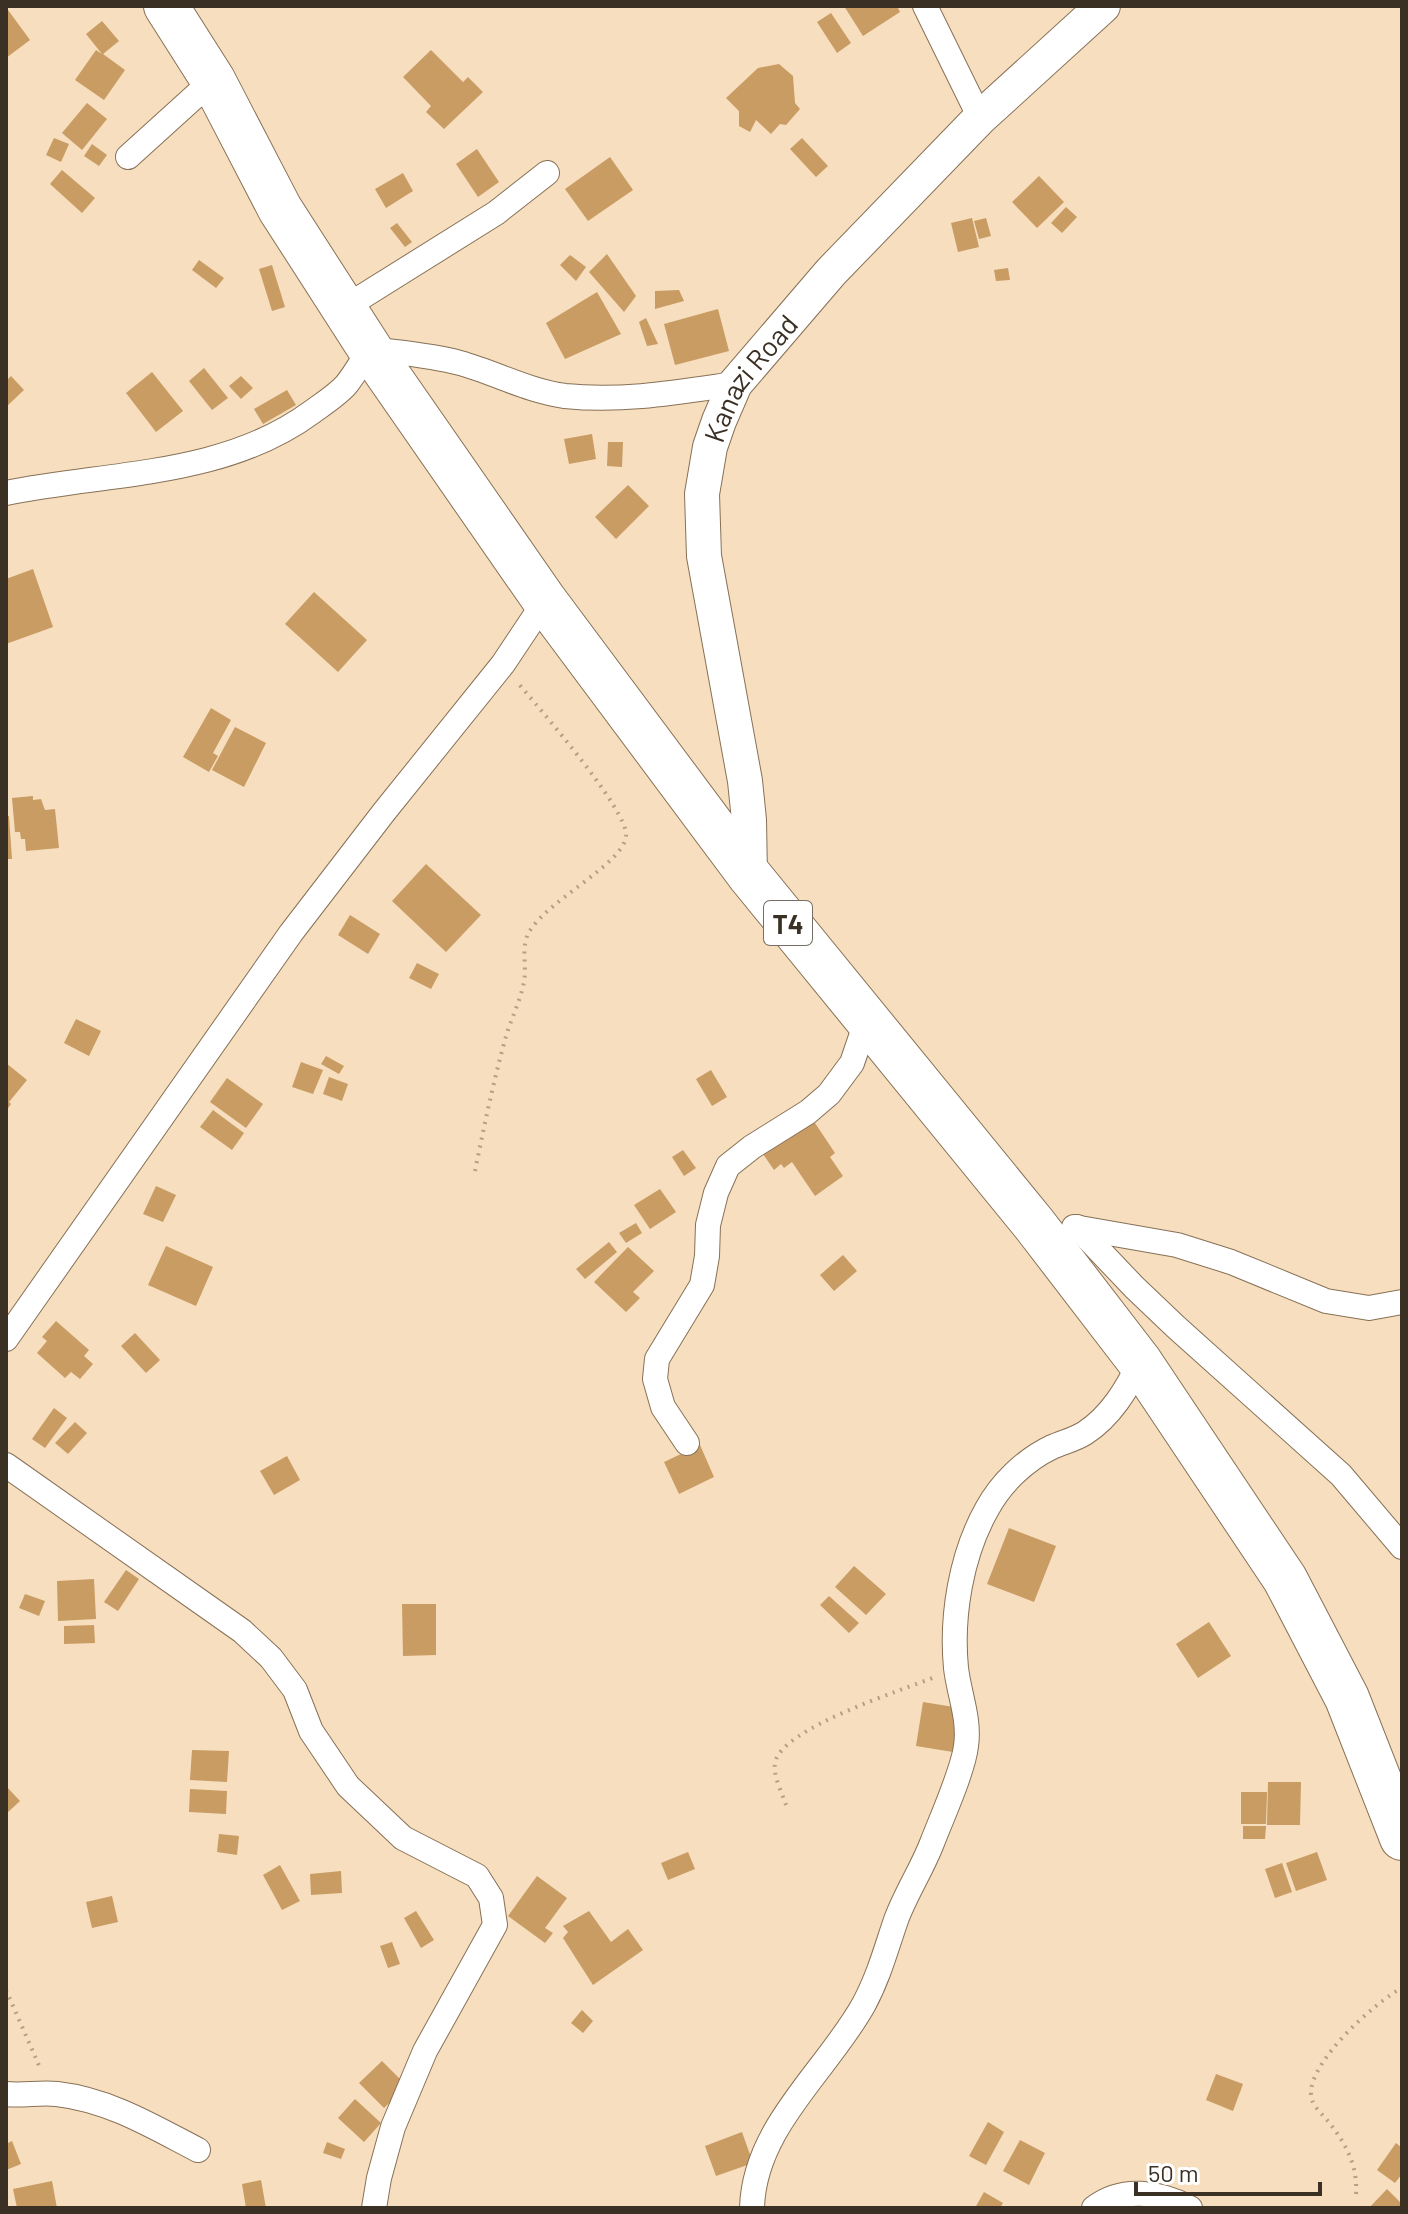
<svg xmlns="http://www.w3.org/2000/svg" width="1408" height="2214" viewBox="0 0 1408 2214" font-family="Barlow,sans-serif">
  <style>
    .building { fill: #c89c63 }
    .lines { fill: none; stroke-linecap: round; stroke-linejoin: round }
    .street-casing { stroke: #877156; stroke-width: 26 }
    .secondary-casing { stroke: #877156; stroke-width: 36 }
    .highway-casing { stroke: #877156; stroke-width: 46 }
    .path { stroke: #b4a088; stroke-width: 4; stroke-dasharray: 2 6; stroke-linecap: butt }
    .street { stroke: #fff; stroke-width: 24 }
    .secondary { stroke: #fff; stroke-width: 34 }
    .highway { stroke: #fff; stroke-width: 44 }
    .labels { text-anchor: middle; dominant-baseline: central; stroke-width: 8; stroke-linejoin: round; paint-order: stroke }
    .shield { fill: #fff; stroke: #756e66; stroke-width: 2 }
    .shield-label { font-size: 26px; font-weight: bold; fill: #3a3024 }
    .street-label { font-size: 28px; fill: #3a3024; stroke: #fff }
  </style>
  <rect width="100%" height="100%" fill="#f7debf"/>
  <g class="building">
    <path d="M844,6H897L900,12L863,36Z"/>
    <path d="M8,10L30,40L6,58V11Z"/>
    <path d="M831,13L851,43L837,53L817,22Z"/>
    <path d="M102,21L119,41L103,54L125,70L104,100L75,80L96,50L102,54L86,34Z"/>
    <path d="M431,50L463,82L468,77L483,92L444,129L426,112L431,106L403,77Z"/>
    <path d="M779,64L793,76L795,103L800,109L786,125L780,124L771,134L756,120L750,132L739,126V111L726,98L758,68Z"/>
    <path d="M87,103L107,119L82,150L62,133Z"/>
    <path d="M54,138L69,144L61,162L46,155Z"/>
    <path d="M802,138L828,166L816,177L790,149Z"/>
    <path d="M92,144L107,155L99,166L84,156Z"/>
    <path d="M477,149L499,182L478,197L456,164Z"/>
    <path d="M610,157L633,190L588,221L565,189Z"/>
    <path d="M62,170L95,198L82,213L50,184Z"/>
    <path d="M403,173L413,191L386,208L375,189Z"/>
    <path d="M1039,176L1064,202L1037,228L1012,202Z"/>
    <path d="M1066,207L1077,217L1062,233L1051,223Z"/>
    <path d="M972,218L979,247L958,252L951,223Z"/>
    <path d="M986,218L991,236L979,239L974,221Z"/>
    <path d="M397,223L412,242L405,247L390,228Z"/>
    <path d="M607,254L636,296L624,312L589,272Z"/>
    <path d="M570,255L586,267L576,281L560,265Z"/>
    <path d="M199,260L224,278L216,288L192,270Z"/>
    <path d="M272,265L285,307L272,311L259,269Z"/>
    <path d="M1008,268L1010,280L996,281L994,270Z"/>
    <path d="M679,290L684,301L655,309V291Z"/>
    <path d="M597,292L621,334L565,359L546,323Z"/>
    <path d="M718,309L729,351L675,365L664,324Z"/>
    <path d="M646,318L658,344L647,346L639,322Z"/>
    <path d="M204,368L228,398L212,410L189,381Z"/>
    <path d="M152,372L183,411L156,432L126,393Z"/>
    <path d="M11,376L24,390L6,407V381Z"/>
    <path d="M241,376L253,388L241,399L229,386Z"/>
    <path d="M287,390L296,405L263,424L254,409Z"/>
    <path d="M592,434L596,459L569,464L564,439Z"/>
    <path d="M608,442H623L622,467L607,466Z"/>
    <path d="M628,485L649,506L616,539L595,517Z"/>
    <path d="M33,569L53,627L6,644V579Z"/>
    <path d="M314,592L367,640L338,672L285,624Z"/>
    <path d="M211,708L231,720L213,753L218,756L209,772L183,757Z"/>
    <path d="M235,727L266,743L244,787L212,770Z"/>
    <path d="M33,796V800L41,799L45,810L55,809L59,848L26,851L25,839H21L20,832H15L12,798Z"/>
    <path d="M6,816H9L12,859H6Z"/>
    <path d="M426,864L481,915L446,952L392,901Z"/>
    <path d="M350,915L380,934L368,954L338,935Z"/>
    <path d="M417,963L439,974L431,989L409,978Z"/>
    <path d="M76,1019L101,1031L89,1056L64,1043Z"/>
    <path d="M326,1056L344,1066L339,1074L321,1064Z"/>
    <path d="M301,1062L323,1070L313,1094L292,1087Z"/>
    <path d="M6,1063L27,1080L9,1102L11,1104L6,1111Z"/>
    <path d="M711,1070L727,1097L712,1106L696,1079Z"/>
    <path d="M329,1077L348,1084L342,1101L323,1094Z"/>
    <path d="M227,1078L263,1104L246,1128L210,1102Z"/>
    <path d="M213,1110L244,1133L232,1150L200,1127Z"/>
    <path d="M813,1120L835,1153L830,1157L843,1176L815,1196L792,1162L784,1168L781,1164L774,1170L763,1154Z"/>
    <path d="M683,1150L696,1168L684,1176L672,1157Z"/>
    <path d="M156,1186L176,1195L163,1222L143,1214Z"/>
    <path d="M660,1189L676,1212L650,1229L634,1205Z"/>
    <path d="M636,1223L642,1233L626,1243L619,1233Z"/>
    <path d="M609,1242L617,1252L585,1279L576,1269Z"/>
    <path d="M166,1246L213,1267L196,1306L148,1285Z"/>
    <path d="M628,1247L654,1271L633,1292L640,1298L626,1312L594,1282Z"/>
    <path d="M843,1255L857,1271L834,1291L820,1275Z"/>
    <path d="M56,1321L89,1350L84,1356L93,1364L80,1379L71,1372L65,1378L37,1353L47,1341L42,1337Z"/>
    <path d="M135,1333L160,1360L146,1373L121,1346Z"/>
    <path d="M54,1408L67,1418L45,1448L32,1439Z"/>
    <path d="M75,1422L87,1433L68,1454L55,1443Z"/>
    <path d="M700,1445L714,1477L679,1494L664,1462Z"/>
    <path d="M287,1456L300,1480L274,1495L260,1471Z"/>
    <path d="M1009,1528L1056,1546L1034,1602L987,1584Z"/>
    <path d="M854,1566L886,1594L866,1615L835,1587Z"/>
    <path d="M126,1570L139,1579L118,1611L104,1602Z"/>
    <path d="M94,1579L96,1619L58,1621L57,1581Z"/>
    <path d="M25,1594L45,1601L39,1616L19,1608Z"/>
    <path d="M829,1596L859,1623L849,1633L820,1605Z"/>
    <path d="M402,1604H436V1655L403,1656Z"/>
    <path d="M1209,1622L1231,1656L1198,1678L1176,1644Z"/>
    <path d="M94,1625L95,1643L64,1644V1626Z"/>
    <path d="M923,1702L960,1708L953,1752L916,1746Z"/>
    <path d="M192,1750L229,1751L227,1782L190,1780Z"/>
    <path d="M1268,1782H1301L1300,1825H1267Z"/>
    <path d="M6,1786L20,1801L6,1814Z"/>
    <path d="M190,1789L227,1791L226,1814L189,1812Z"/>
    <path d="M1241,1792H1267L1266,1824H1241Z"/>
    <path d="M1243,1826H1266L1265,1839H1243Z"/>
    <path d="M219,1834L239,1836L237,1855L217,1852Z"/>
    <path d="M688,1852L695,1869L668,1880L661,1863Z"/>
    <path d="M1317,1852L1327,1880L1296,1891L1286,1863Z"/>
    <path d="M1282,1863L1292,1892L1275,1898L1265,1869Z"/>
    <path d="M280,1865L300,1901L282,1910L263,1875Z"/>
    <path d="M341,1871L342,1893L311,1895L310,1874Z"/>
    <path d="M537,1876L567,1898L545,1928L553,1933L545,1943L508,1916Z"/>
    <path d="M112,1896L118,1922L92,1928L86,1902Z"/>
    <path d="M416,1911L434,1940L421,1948L404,1918Z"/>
    <path d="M589,1911L611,1942L628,1929L643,1950L593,1985L563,1938L568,1932L563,1926Z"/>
    <path d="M392,1942L400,1964L388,1968L380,1946Z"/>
    <path d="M582,2010L593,2021L583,2033L571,2023Z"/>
    <path d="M382,2061L407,2086L384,2108L359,2083Z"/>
    <path d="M1216,2074L1243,2084L1233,2111L1206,2100Z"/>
    <path d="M355,2099L381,2123L364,2142L338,2118Z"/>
    <path d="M988,2122L1004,2132L986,2165L969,2156Z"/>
    <path d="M742,2132L753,2163L716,2176L705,2146Z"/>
    <path d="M1020,2140L1045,2153L1029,2185L1003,2171Z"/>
    <path d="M12,2141L21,2164L6,2170V2144Z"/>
    <path d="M327,2142L345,2149L341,2159L323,2153Z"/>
    <path d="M1396,2143L1402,2148V2174L1395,2183L1377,2170Z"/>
    <path d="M261,2180L266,2208H246L242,2184Z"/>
    <path d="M52,2181L57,2208H17L13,2189Z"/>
    <path d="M1387,2189L1402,2204V2208H1369Z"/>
    <path d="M984,2192L1003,2203L1000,2208H975Z"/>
  </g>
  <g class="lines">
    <defs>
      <g id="street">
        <path d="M925,6L980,118"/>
        <path d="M128,157L213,80"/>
        <path d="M344,308L496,213L547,173"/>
        <path d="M6,493C109,472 224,477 312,412C323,404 337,395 346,385C355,374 362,361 370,349C400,353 431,355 460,363C496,373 528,391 565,396C623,402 679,392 735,384"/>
        <path d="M1074,1227L1177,1245L1231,1262L1326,1301L1369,1308L1402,1302"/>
        <path d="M1077,1227L1134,1287L1176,1327L1341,1475L1402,1547"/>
        <path d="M6,1339L291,933L384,812L503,664L545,601"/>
        <path d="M687,1443L663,1407L655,1379L657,1359L702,1285L707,1256L708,1225L716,1193L728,1166L752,1147L808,1112L829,1094L852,1063L867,1019"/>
        <path d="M6,1465L242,1631L271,1658L295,1690L311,1731L348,1786L403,1838L477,1876L491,1898L495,1925L425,2051L393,2127L379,2178L374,2208"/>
        <path d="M6,2094C23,2096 40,2092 57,2094C109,2100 152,2126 198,2150"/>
        <path d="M752,2208C754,2127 827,2071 864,2004C879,1976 886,1949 896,1920C906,1893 922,1869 932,1843C942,1817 963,1771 966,1746C970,1719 959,1694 956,1668C951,1616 961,1555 987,1509C1001,1483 1025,1460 1052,1447C1063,1442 1074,1440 1085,1433C1111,1416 1127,1389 1140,1362"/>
        <path d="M1094,2208C1122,2186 1160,2192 1190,2208"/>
      </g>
      <g id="secondary">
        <path id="s1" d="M750,876L749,820L745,781L704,556L702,494L710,447L719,421L735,384L831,272L980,118L1103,6"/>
      </g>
      <path id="highway" d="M166,6L213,80L280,209L370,349L545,601L750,876L1034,1224L1140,1362L1285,1579L1347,1698L1402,1838"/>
    </defs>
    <use href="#street" class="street-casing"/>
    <use href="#secondary" class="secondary-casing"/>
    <use href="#highway" class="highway-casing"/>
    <g class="path">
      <path d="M475,1171C484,1127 493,1083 505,1040C510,1021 520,1002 524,982C527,966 521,949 528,934C545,901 623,865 626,836C629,811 538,707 518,683"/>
      <path d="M786,1805C782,1793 773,1776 775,1763C781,1728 903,1690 935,1677"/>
      <path d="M6,1990L41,2070"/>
      <path d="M1356,2194C1358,2165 1345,2142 1327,2120C1322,2114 1315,2108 1312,2100C1301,2068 1376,2001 1402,1988"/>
    </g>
    <use href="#street" class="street"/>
    <use href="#secondary" class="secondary"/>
    <use href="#highway" class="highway"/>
  </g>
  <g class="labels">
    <rect class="shield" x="764" y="901" width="48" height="44" rx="6"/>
    <g class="shield-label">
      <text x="788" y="923">T4</text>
    </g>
    <g class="street-label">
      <text stroke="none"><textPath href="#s1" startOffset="514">Kanazi Road</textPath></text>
    </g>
  </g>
  <rect width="1408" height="2214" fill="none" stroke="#3a3024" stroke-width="16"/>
  <path d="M1136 2182v12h184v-12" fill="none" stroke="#3a3024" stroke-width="4"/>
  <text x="1148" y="2182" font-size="24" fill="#3a3024" stroke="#ffffff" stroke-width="6" paint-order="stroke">50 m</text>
</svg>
